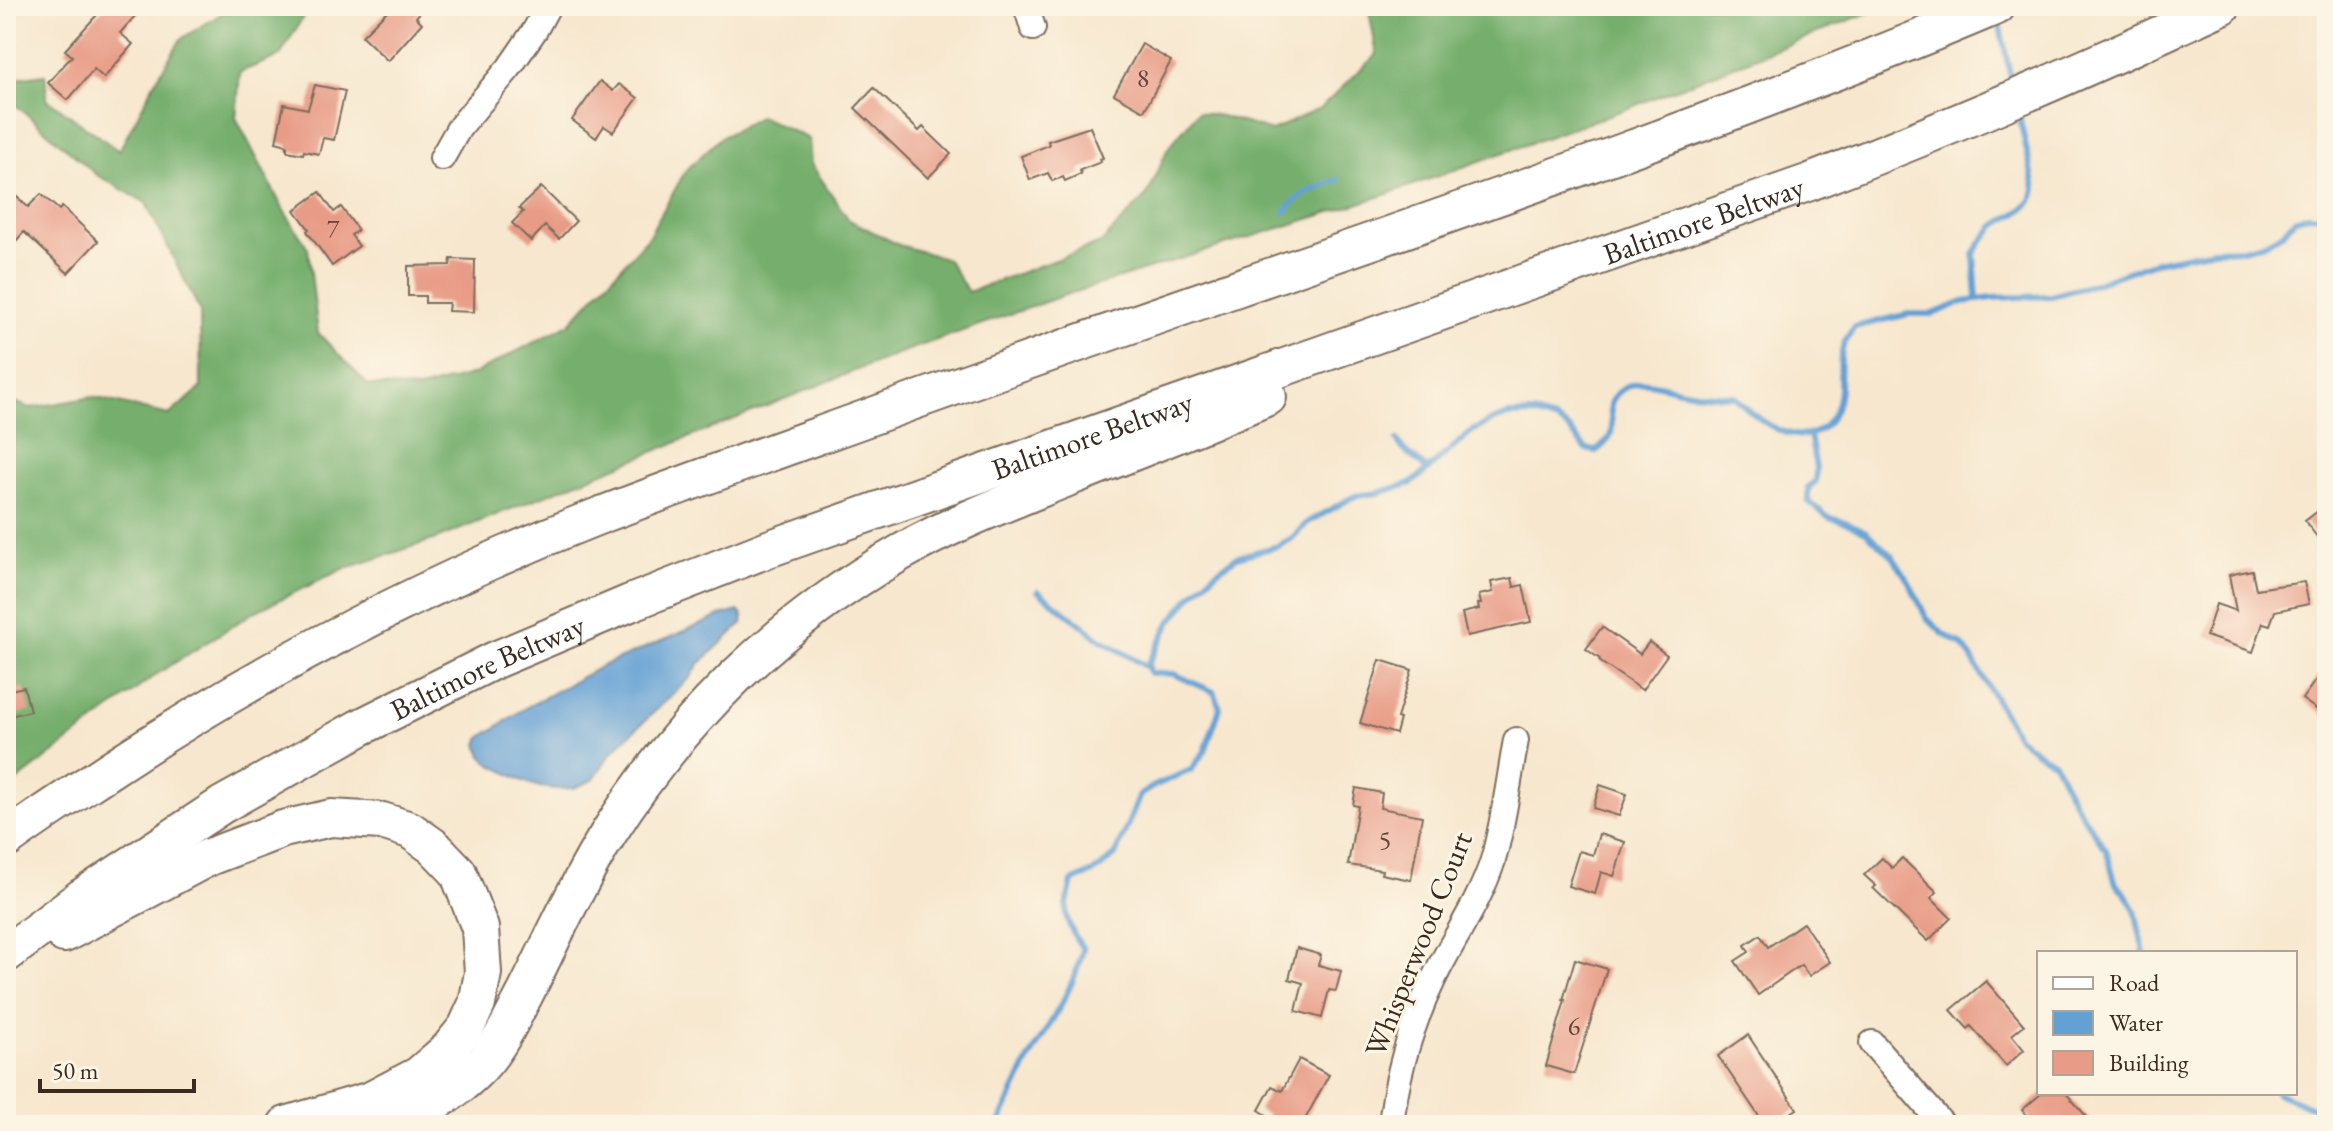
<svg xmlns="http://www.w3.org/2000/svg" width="2333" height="1131" viewBox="0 0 2333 1131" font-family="'EB Garamond',serif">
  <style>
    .forest { fill: #76af6d; stroke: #586c46; stroke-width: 2 }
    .water { fill: #63a0d4; stroke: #4f6579; stroke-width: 2 }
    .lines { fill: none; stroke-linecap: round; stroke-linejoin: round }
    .stream { stroke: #63a0d4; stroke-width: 6 }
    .building { fill: #e89b86 }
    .minor-casing { stroke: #7d6c5c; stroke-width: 28 }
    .highway-casing { stroke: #7d6c5c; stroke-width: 40 }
    .minor { stroke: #fff; stroke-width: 24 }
    .highway { stroke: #fff; stroke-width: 36 }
    .labels { text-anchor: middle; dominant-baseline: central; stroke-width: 6; stroke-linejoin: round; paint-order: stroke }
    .number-label { font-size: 26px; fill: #664638 }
    .street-label { font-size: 30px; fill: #3b2a1e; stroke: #fcf5e5 }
  </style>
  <rect width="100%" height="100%" fill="#fcf5e5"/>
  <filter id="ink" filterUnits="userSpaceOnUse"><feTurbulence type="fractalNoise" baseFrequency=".0125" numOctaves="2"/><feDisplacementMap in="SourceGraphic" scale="16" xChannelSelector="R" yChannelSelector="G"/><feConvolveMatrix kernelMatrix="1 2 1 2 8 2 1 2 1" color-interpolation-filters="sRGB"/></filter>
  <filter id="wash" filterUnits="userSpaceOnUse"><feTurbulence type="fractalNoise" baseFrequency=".006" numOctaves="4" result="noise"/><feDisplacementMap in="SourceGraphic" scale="32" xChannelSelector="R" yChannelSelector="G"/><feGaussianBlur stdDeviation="1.8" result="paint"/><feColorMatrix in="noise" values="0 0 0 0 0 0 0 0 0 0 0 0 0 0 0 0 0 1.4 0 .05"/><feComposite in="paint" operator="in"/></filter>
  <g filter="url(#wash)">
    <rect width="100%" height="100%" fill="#f7e7ce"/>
    <path class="forest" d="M234,6H291L303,17L280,56L240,72L236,118L284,211L308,248L318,333L368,385L419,389L474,374L569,324L647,239L686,170L720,138L760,116L809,139L811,164L849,220L899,245L947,259L968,292L1101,243L1148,194L1168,148L1198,112L1221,116L1272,131L1322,107L1377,54L1368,6H1885L1626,109L1379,197L1065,295L894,355L436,539L341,570L256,611L154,676L6,789V399L30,408L93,397L169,415L201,388L200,311L146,203L97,175L7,97L17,78L45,74L47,99L119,151L156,80L181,39Z"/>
    <path class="water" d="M738,611L743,616L742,624L699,664L691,677L611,753L593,780L574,788L558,789L540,787L525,782L492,765L482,756L478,744L481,738L525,708L600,667L720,616Z"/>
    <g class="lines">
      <g class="stream">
        <path d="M1998,17L2013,89"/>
        <path d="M1285,212C1297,194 1318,187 1338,180"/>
        <path d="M1977,300L1974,254C1980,244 1986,235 1994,227C2011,213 2032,212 2035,188L2018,111"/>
        <path d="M1810,435L1816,468V481L1808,488V501L1829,518L1845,522L1866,532L1893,557L1909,582L1926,617L1943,634L1961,644L1971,657L2017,736L2035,751L2054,762L2075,804L2106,850L2116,884L2125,893L2135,910L2144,953"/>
        <path d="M1397,440L1403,449L1428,470"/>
        <path d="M1038,591L1100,639L1149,668"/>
        <path d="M2277,1093L2327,1114"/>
        <path d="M999,1125C1009,1102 1019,1078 1031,1056C1051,1021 1074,989 1083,949C1064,921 1063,914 1072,882L1097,870L1115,855L1140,795L1154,786L1191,770L1205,751L1220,708L1214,692L1174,674L1150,673L1148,664L1171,621L1193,594L1217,571L1237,557L1278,546L1291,539L1308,522L1355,496L1378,493L1412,483L1472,431L1492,421L1508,415L1533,414L1555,420L1567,427L1586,449L1596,451C1629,429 1597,411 1619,392C1640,374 1661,387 1684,391C1701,394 1717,396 1734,396C1760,423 1810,461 1835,411C1845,389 1836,365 1844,343C1846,338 1851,332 1854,327L1909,314H1933L1963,302L1992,298L2051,296L2085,287L2155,262L2213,250L2243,249L2263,244L2282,234L2294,220L2308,215L2327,216"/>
      </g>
    </g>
    <g id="blocks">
      <g class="building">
        <path d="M105,6H144L120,33L133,44L104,78L94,69L68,100L48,83L72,56L65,50Z"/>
        <path d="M392,6H426L416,17L422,23L388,61L362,36Z"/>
        <path d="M1142,44L1171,61L1144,111L1114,94Z"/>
        <path d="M600,81L613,91L619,84L638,98L613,132L604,126L596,138L572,120Z"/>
        <path d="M315,85L345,91L334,140L323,138L319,154L304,151L303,154L287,151V145L276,142L284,104L308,109Z"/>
        <path d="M874,88L919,131L923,127L951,154L928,178L855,108Z"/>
        <path d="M1090,127L1103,158L1100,159L1101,162L1080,170L1081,174L1065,181L1063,177L1052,181L1048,173L1030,180L1021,156L1049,145L1048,141Z"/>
        <path d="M541,187L576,221L559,239L545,226L531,241L512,223L523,212L519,208Z"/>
        <path d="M320,192L334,212L341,207L358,230L351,235L359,246L332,266L307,231L309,229L295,210Z"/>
        <path d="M41,194L59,210L62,207L98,241L68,273L24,232L6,252V209L17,197L28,207Z"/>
        <path d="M451,259L475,260L474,312L448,311L449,303H425V296H408V266L450,265Z"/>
        <path d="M2327,504V550L2305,521Z"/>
        <path d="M2252,570L2256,589L2304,582L2309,604L2275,611L2270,625L2263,623L2253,652L2206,636L2216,604L2236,611L2229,575Z"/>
        <path d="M1512,578L1514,587L1523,585L1531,622L1467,636L1462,613L1479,609L1478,604H1481L1479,595L1493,592L1491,582Z"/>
        <path d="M1602,627L1640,654L1649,642L1667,655L1642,690L1599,661L1600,659L1586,649Z"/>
        <path d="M1380,660L1412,670L1397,718L1400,719L1396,734L1360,723Z"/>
        <path d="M2327,664V717L2302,699Z"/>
        <path d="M24,687L30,711L6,717V691Z"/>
        <path d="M1600,785L1627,794L1619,816L1593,808Z"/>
        <path d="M1356,788L1382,793L1380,808L1422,816L1411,880L1381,874L1382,870L1348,865L1358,806L1353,805Z"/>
        <path d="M1599,834L1625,842L1614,876L1601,872L1595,894L1568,886L1579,851L1593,855Z"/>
        <path d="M1882,858L1892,868L1902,858L1937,892L1931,898L1951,918L1928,941L1873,888L1876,886L1864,875Z"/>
        <path d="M1803,923L1830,962L1809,976L1801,965L1758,995L1735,961L1749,952L1745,945L1760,935L1768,947Z"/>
        <path d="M1297,948L1321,955L1318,965L1341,971L1336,991L1329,990L1322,1018L1296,1011L1303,983L1289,979Z"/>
        <path d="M1575,959L1607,969L1574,1074L1546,1066L1565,1000H1563Z"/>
        <path d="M1986,981L2024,1025L2012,1035L2024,1050L2006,1066L1971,1026L1968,1029L1951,1010Z"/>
        <path d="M1748,1035L1797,1109L1772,1125H1765L1718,1056Z"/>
        <path d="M1299,1059L1329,1075L1302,1125H1282L1259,1110L1272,1086L1282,1091Z"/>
        <path d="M2042,1093H2066L2094,1125H2035L2022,1110Z"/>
      </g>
    </g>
  </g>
  <g filter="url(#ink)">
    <use href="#blocks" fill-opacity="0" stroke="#7d6c5c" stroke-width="2"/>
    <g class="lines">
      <defs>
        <g id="minor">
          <path d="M1026,6L1033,28"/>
          <path d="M442,158L459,128L509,68L535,30L548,6"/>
          <path d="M1872,1043L1943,1125"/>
          <path d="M1391,1125C1397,1071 1412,1022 1436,974C1455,936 1480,901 1493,860C1504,821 1509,779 1516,740"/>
        </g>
        <g id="highway">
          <path d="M6,840C41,814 78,791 114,767C265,668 428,583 596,517C698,478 801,442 903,405C1268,274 1639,157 1997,6"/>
          <path d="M64,934L209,857L283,829L331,818L382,821L410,830L434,847L458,872L480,928L483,973L477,1004L466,1028L448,1050L419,1075L371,1100L286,1125"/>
          <path id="s1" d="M6,954L82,897L222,805L359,728L495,660L630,603L768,549L1810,182C1950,128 2086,69 2222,6"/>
          <path d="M386,1125C418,1114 450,1096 474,1073C498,1051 511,1020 526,992C553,938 578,882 610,831C646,774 688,723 736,676C785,629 841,587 900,553C951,524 1006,503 1060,481C1129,454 1199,426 1268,397"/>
        </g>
      </defs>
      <use href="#minor" class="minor-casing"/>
      <use href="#highway" class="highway-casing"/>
      <use href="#minor" class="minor"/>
      <use href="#highway" class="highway"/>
    </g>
  </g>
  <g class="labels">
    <g class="number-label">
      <text x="1143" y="78">8</text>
      <text x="333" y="229">7</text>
      <text x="1385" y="840">5</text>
      <text x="1574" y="1026">6</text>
    </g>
    <g class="street-label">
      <text stroke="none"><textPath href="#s1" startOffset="1858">Baltimore Beltway</textPath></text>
      <text stroke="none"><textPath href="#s1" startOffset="1210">Baltimore Beltway</textPath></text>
      <text stroke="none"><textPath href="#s1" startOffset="562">Baltimore Beltway</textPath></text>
      <text transform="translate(1418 944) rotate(-68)">Whisperwood Court</text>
    </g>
  </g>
  <rect width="2333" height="1131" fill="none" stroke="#fcf5e5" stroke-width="32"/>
  <rect x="2037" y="951" width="260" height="144" fill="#fcf5e5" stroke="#afa495" stroke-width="2"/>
  <rect x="2053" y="977" width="40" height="12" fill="#ffffff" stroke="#afa495" stroke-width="2"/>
  <text x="2109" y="991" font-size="24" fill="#3b2a1e">Road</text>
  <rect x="2053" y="1011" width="40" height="24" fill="#63a0d4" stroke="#afa495" stroke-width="2"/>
  <text x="2109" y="1031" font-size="24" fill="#3b2a1e">Water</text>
  <rect x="2053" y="1051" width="40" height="24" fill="#e89b86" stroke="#afa495" stroke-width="2"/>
  <text x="2109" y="1071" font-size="24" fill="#3b2a1e">Building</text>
  <path d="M40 1079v12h154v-12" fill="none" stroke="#3b2a1e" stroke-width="4"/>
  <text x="52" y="1079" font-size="24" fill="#3b2a1e" stroke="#fcf5e5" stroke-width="6" paint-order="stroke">50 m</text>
</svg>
